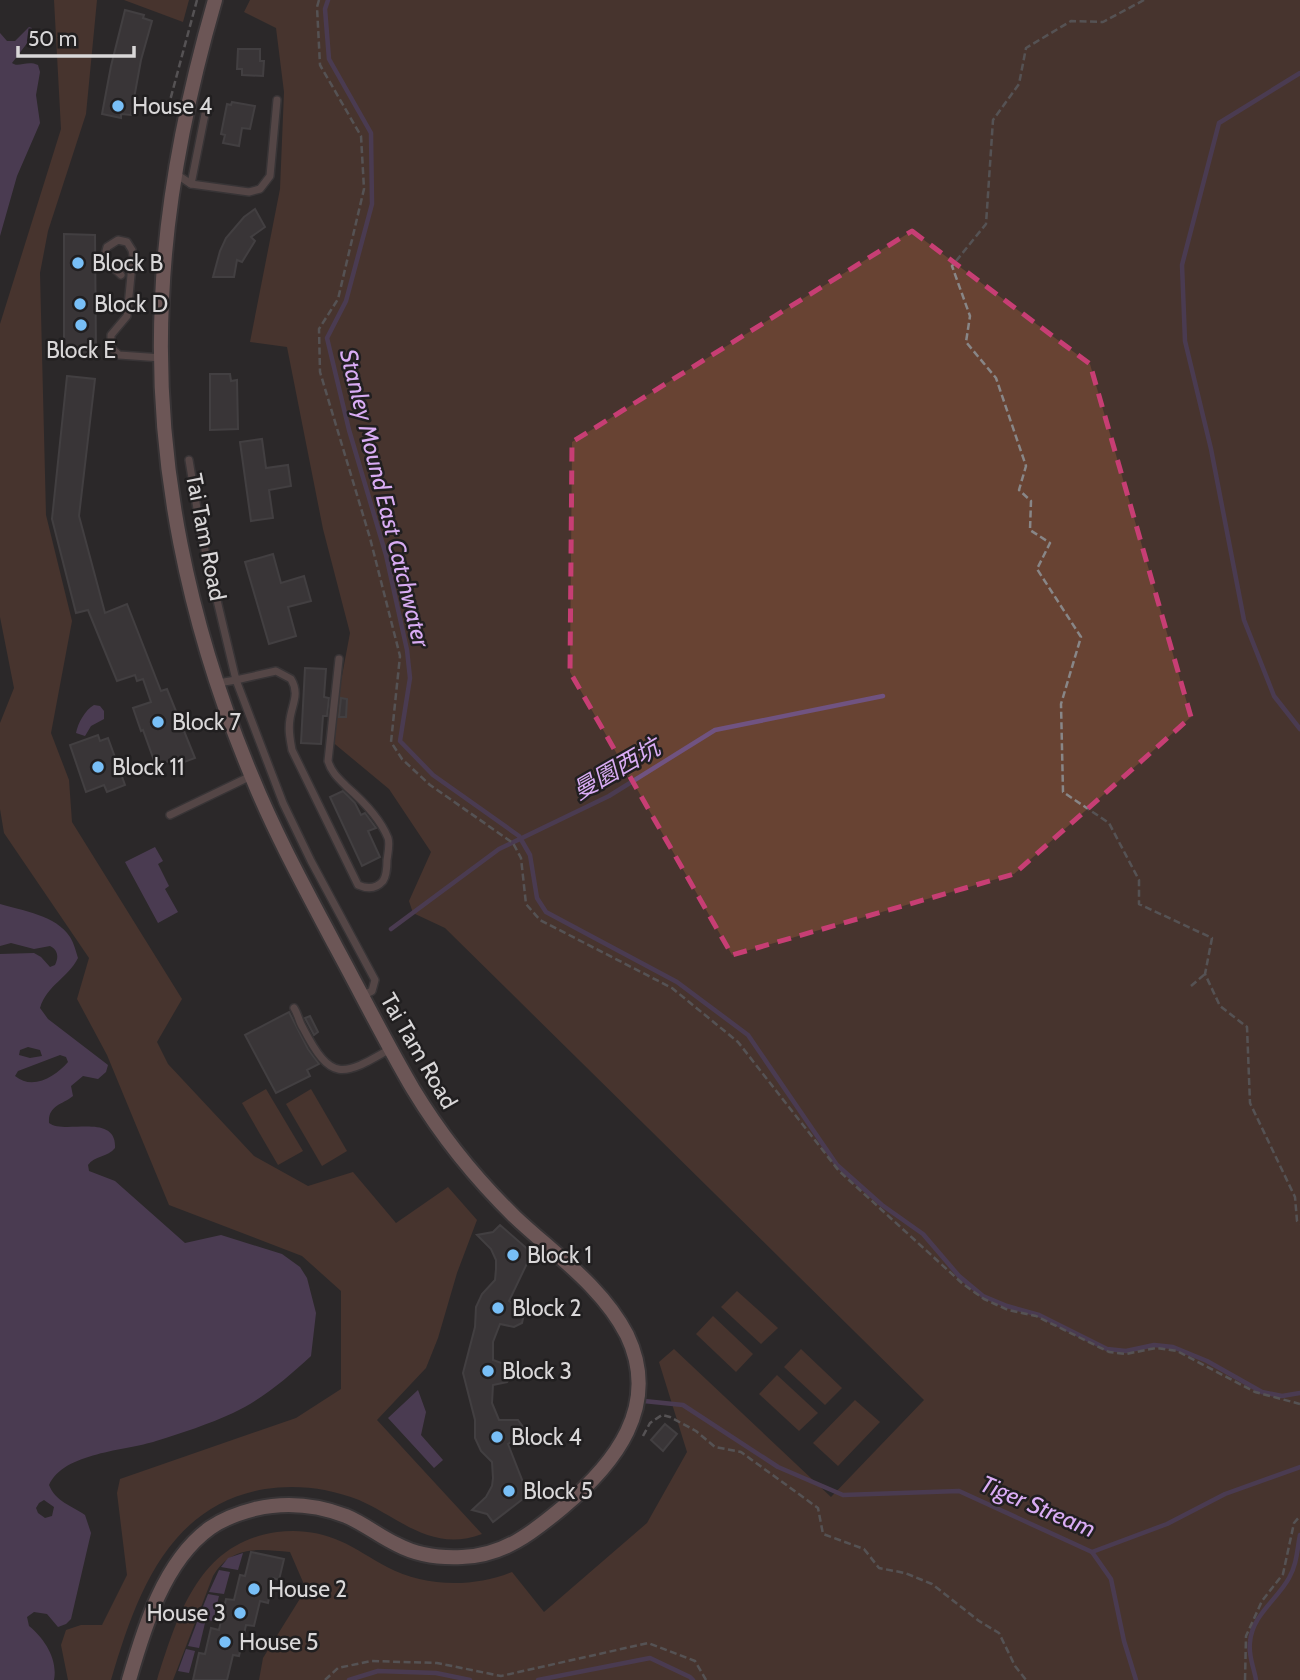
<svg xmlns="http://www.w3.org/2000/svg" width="1300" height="1680" viewBox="0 0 1300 1680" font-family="Cabin,'Noto Sans TC',sans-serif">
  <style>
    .green { fill: #684333 }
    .water { fill: #705381; fill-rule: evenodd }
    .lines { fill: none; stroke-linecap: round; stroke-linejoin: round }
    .stream { stroke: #705381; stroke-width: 4.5 }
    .building { fill: #494648; stroke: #5e5b5d; stroke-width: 2 }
    .lane-casing { stroke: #474445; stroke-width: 10 }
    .secondary-casing { stroke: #474445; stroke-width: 18 }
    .path { stroke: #888687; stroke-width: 2.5; stroke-dasharray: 7 3.5; stroke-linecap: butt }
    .lane { stroke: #866a69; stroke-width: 7 }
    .secondary { stroke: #bb8f8d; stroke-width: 14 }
    .marked { fill: none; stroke: #c73e74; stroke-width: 5; stroke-dasharray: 14 9; stroke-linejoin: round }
    .poi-dot { fill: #78bff7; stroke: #211f20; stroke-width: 2.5 }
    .labels { text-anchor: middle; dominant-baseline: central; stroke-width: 5; stroke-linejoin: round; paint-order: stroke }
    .poi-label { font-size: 23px; fill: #d9d7d8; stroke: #211f20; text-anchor: start }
    .street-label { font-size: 23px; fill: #d9d7d8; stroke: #211f20 }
    .water-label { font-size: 24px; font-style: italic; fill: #d9acf4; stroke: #211f20 }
  </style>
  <rect width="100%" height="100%" fill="#2b2829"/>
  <g class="green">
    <path d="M54,0H97L86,114L48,231L40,273L46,515L72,621L51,733L69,780L72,822L182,999L157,1042L168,1064L254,1156L308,1186L353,1172L396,1223L448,1187L477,1220L457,1273L438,1338L426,1368L377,1420L482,1534C432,1553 400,1518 359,1500C329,1488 296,1484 265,1489C167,1506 136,1596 111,1680H68L61,1645L66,1630L81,1625H102L127,1575L117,1493L120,1479L296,1418L341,1389V1291L302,1256L169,1205L107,1055L77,999L89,958L4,833L0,809V723L14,688L0,617V324L61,129Z"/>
    <path d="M124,0H189L183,22Z"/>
    <path d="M250,0H1300V1680H259L263,1658L306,1589L290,1552C259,1549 231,1545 213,1576L173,1680H157C178,1614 199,1543 277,1532C298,1529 321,1532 340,1541C357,1548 371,1559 387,1567C424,1587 473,1588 512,1572L544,1612L647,1523L687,1452L659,1362L674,1349L831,1497L924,1400L445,928L413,913L409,901L431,852L389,789L330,740L350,633L323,529L287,347L250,342L280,189L284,92L276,28L244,12Z"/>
    <path d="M266,1089L303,1151L278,1165L242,1103Z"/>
    <path d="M311,1089L347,1151L322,1166L286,1104Z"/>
    <path d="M737,1291L778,1328L761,1344L721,1307Z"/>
    <path d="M713,1316L753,1354L736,1372L696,1334Z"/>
    <path d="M801,1349L842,1388L825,1405L784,1367Z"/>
    <path d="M777,1375L818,1413L799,1431L759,1394Z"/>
    <path d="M855,1400L880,1422L838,1466L813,1443Z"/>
  </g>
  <g class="water">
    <path d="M29,27L32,28L28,42L12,63C18,68 27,60 38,65L40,72L36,95L40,123L17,176L0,236V33L7,41H15Z"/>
    <path d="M94,705L100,706L104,711V719L91,726L85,736L76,733C78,723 85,710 94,705Z"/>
    <path d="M155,847L163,861L158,864L169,886L165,889L178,912L158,923L125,862Z"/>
    <path d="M0,904C23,911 56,915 70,937C74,943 76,952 78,958C68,978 47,985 40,1008L48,1019L108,1065L106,1072L98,1079L83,1076L71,1086L73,1096C62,1105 48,1105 49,1123C64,1135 117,1112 115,1148C108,1157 94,1156 88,1165L89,1171L115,1181L185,1243L221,1235L282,1254L300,1267L307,1278L316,1313L311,1356C287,1378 263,1399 233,1413C209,1424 182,1433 156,1441C126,1451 64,1452 49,1485C55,1501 72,1506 85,1515L91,1533L71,1619L66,1624L58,1627L47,1614L34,1612L27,1617L29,1626C44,1638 58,1659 54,1680H0V954L34,953L41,957L50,967L55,965C59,957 58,950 50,946L34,949L11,943L0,946ZM28,1047L40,1050L42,1056L30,1058L19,1055L20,1050ZM60,1055L66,1057L68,1062C56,1076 33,1091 15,1076L18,1071ZM44,1500L54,1507L52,1516L45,1518L38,1513L36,1508L39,1503Z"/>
    <path d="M418,1390L426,1412L421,1435L443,1460L434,1468L388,1418Z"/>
    <path d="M243,1553L238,1570L221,1567L228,1558Z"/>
    <path d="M219,1570L230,1572L224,1594L209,1592Z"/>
    <path d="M208,1594L219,1596L213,1621L198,1619Z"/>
    <path d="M197,1622L205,1623L199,1648L188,1646Z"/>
    <path d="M186,1649L195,1651L189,1673L178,1671Z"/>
  </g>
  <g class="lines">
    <g class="stream">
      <path d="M328,0L325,9L329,59L371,133L372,204L346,301L327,338L349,430L386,555L407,650L410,678L400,741L433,775L519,836L530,855L537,898L546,912L677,982L748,1035L837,1165L882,1205L923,1234L959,1276L983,1296L1007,1306L1039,1315L1107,1349L1126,1351L1154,1345L1173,1347L1207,1361L1262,1392L1282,1396L1300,1393"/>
      <path d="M1300,73L1219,123L1182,265L1185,341L1211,449L1244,620L1274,696L1300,729"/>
      <path d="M391,929L499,849L609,796L715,730L883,696"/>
      <path d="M644,1401L683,1405L778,1467L843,1495L959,1491L1092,1552L1167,1524L1225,1494L1300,1467"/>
      <path d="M1092,1552L1111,1579L1124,1641L1136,1680"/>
      <path d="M349,1680L378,1671L436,1673L470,1680"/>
      <path d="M538,1680L650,1658L690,1677L693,1680"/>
      <path d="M1256,1680C1254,1667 1248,1656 1250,1642C1252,1615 1277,1600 1289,1578C1297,1564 1297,1550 1300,1535"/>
    </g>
  </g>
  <g class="building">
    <path d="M125,10L144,15L143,18L152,21L141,60L131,115L121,114V118L102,114L111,66Z"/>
    <path d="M238,49H260V61H264L263,76L242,75V69H237Z"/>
    <path d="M232,102L255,106L250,129L242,128L239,146L223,143L225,135L221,134L227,104L231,105Z"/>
    <path d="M255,209L265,227L251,237L255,241L242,262L237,260L234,277H213L220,251L226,238L244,217Z"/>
    <path d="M64,234L95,235L96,354L64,353Z"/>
    <path d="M210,374H230L231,381L237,380L238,429L210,430Z"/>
    <path d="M67,376L95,379L79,516L105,613L127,604L161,691L167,689L195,758L176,765L174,759L156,766L143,730L141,731L133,708L151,702L143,679L137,681L135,675L117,681L88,610L76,613L52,519Z"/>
    <path d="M262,439L266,468L288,465L291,486L269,490L273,518L251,521L240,442Z"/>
    <path d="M273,554L281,583L304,576L311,601L288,607L296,636L269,644L245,562Z"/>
    <path d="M305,668L326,669L324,697L329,698L327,716H323L321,744L301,743Z"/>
    <path d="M341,698L347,699L346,717H339Z"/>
    <path d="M98,735L100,741L108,738L125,785L107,792L104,785L86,792L70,745Z"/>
    <path d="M343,791L355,803L361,815L365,813L376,828L368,831L380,857L362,866L330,797Z"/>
    <path d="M289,1012L308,1049L319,1064L307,1070L310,1076L276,1093L245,1035Z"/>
    <path d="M310,1016L318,1032L314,1035L305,1018Z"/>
    <path d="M500,1225L532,1253L509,1301L521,1310L524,1314L522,1323L514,1327L500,1324L493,1342V1360L510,1366L512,1375L507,1382L493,1385L492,1403L499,1420H518L523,1427L520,1436L508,1444L528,1495L493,1522L487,1514L472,1510L486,1497L492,1486L493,1478L492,1462L481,1451L475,1438V1420L463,1373L475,1327L476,1307L482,1294L495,1280L496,1269V1260L491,1249L477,1235L493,1232Z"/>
    <path d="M665,1424L677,1434L663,1451L651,1440Z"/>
    <path d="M251,1552L284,1559L279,1580L273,1578L268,1603L260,1601L254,1626L246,1625L239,1656L233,1655L227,1680H193L199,1653L205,1654L211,1628L219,1630L226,1599L234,1600L240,1575L245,1576Z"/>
  </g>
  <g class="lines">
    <defs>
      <g id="lane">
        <path d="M176,174L191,184L249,192L260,189L270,176L277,100"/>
        <path d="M191,184L207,104"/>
        <path d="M121,275C112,265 102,262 107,247L118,240L127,242L132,250L133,255L127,316L111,335V348L119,355L162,358"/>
        <path d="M189,460L201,533L236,680L276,671L291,679C300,694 292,704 290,719C288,730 290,739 292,750L358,885C367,889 376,889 383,881C387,875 387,867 387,860C388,853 390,844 388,838C380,818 362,800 347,787C339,779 331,772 328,761L339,659"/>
        <path d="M218,683L236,680L283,803L311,861L375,980L372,991L362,996"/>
        <path d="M170,815L251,776"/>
        <path d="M294,1008C298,1014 299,1022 303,1028C331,1082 342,1077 390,1049"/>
      </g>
      <path id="secondary" d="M129,1680C144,1628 164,1561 210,1528C223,1519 239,1513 255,1509C285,1502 317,1505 346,1516C365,1524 380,1537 398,1545C417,1555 441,1558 462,1557C503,1556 532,1533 562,1508C615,1464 661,1406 627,1335C602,1286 553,1253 515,1217C475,1178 442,1137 413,1089C386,1043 362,995 336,947C307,892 276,836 252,777C189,627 154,463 162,300C166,199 187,97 215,0"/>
    </defs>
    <use href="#lane" class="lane-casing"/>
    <use href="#secondary" class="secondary-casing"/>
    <g class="path">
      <path d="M319,0L317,7L320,65L361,136L364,189L338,299L319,329L320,372L370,538L400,656L391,742L402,759L430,785L513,843L521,858L526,904L540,920L672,988L738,1042L839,1171L963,1284L984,1299L1008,1310L1036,1316L1109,1352L1126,1354L1156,1348L1177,1351L1255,1392L1300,1404"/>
      <path d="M1144,0L1103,22L1071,21L1026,48L1019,84L993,120L986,224L952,266L970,316L966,342L996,378L1026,466L1019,490L1031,501L1030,530L1050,543L1037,569L1081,637L1061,704L1063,792L1109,823L1139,880V904L1212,938L1205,974L1220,1006L1247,1027L1250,1103L1295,1197L1297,1221L1300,1224"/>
      <path d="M168,108L197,0"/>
      <path d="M1191,986L1205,974"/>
      <path d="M643,1436L650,1423L662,1415L670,1417L696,1431L715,1447L741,1452L818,1508L823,1534L864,1549L879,1568L905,1573L932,1584L979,1621L999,1633L1015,1666L1026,1680"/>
      <path d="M325,1680L338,1668L371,1661L437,1663L501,1676L648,1643L695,1661L706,1680"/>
      <path d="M1245,1680L1246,1636L1262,1601L1283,1574L1294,1523L1300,1516"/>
    </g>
    <use href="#lane" class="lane"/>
    <use href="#secondary" class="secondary"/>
  </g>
  <path d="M0 0H1300V1680H0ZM912,231L1090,364L1191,717L1014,874L732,955L570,672L572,442Z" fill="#2b2829" fill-opacity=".55" fill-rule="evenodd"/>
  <path class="marked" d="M912,231L1090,364L1191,717L1014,874L732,955L570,672L572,442Z"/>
  <g class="poi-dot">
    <circle cx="118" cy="106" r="7"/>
    <circle cx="78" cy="263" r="7"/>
    <circle cx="80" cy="304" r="7"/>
    <circle cx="81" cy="325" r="7"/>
    <circle cx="158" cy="722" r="7"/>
    <circle cx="98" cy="767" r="7"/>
    <circle cx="513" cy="1255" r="7"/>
    <circle cx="498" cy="1308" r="7"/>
    <circle cx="488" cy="1371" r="7"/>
    <circle cx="497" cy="1437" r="7"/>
    <circle cx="509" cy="1491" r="7"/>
    <circle cx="254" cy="1589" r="7"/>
    <circle cx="240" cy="1613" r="7"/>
    <circle cx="225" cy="1642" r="7"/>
  </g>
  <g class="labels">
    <g class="poi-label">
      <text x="132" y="106">House 4</text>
      <text x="92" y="263">Block B</text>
      <text x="94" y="304">Block D</text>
      <text x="81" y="350" text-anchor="middle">Block E</text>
      <text x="172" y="722">Block 7</text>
      <text x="112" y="767">Block 11</text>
      <text x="527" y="1255">Block 1</text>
      <text x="512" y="1308">Block 2</text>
      <text x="502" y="1371">Block 3</text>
      <text x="511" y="1437">Block 4</text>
      <text x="523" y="1491">Block 5</text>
      <text x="268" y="1589">House 2</text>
      <text x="226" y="1613" text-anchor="end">House 3</text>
      <text x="239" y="1642">House 5</text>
    </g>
    <g class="street-label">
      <text transform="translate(206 537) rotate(79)">Tai Tam Road</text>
      <text transform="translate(419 1051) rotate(60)">Tai Tam Road</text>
    </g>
    <g class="water-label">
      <text transform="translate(385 498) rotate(76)">Stanley Mound East Catchwater</text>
      <text transform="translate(616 769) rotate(-30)">曼園西坑</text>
      <text transform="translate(1038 1506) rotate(23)">Tiger Stream</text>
    </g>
  </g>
  <path d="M18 46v10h116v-10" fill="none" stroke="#d9d7d8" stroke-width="3.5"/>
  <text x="28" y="46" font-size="21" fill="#d9d7d8" stroke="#211f20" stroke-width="5" paint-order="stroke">50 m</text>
</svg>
